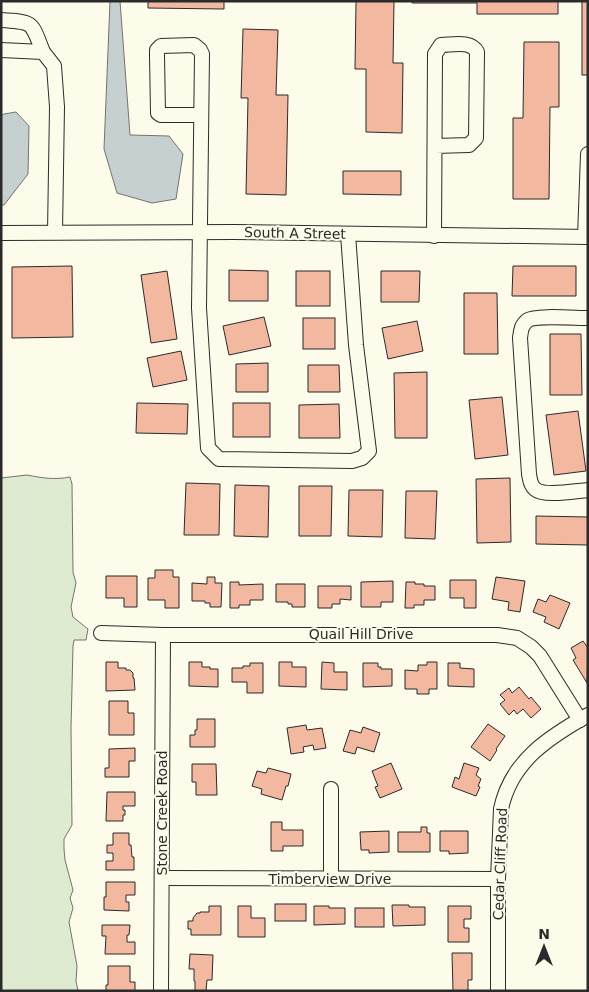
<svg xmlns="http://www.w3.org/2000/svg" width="589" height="992" viewBox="0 0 589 992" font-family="'DejaVu Sans',sans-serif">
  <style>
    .green { fill: #deebd1; stroke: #74746e }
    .water { fill: #c7d0d0; stroke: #74746e }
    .building { fill: #f2b8a0; stroke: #2b2b2b }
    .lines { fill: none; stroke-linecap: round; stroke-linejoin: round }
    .minor-casing { stroke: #2b2b2b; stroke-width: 16 }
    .minor { stroke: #fdfbea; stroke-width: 14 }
    .labels { text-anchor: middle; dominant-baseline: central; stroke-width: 4; stroke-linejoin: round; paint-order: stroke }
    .street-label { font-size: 14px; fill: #2b2b2b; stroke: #fdfbea }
  </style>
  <rect width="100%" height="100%" fill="#fdfbea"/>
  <path class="green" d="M27,475C42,478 55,480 70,477L72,484L73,572L76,583L71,607L73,617L88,629L86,640H74L73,646L71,728L72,825L64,839V849L65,860L73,890L70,898L73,908L69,922L77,966L76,981L78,991H1V478Z"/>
  <g class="water">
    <path d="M110,1H120L130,135L169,136L183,154L176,199L152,203L117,193L104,149Z"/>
    <path d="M16,112L29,126L28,174L4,205H1V116L4,114Z"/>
  </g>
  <g class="building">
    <path d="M148,1H224V9L148,8Z"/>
    <path d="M356,1H394L393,63H403L402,133L366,132V69H355Z"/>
    <path d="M412,1H558V14H477V3H412Z"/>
    <rect x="582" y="1" width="6" height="74"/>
    <path d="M243,29L278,30L276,95H288L286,195L246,194L248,98H241Z"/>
    <path d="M524,42H559V107H550L549,199H513V118H523Z"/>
    <path d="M343,171H401V195L343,194Z"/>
    <path d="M72,266L73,337L12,338V267Z"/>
    <path d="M513,266H576V296H512Z"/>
    <path d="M229,270L268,271V301H229Z"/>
    <path d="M167,271L177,339L151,343L141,275Z"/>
    <rect x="296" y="271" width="34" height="35"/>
    <path d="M381,271H420L419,302H381Z"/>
    <path d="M464,293H497L498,354H464Z"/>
    <path d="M264,317L271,346L229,355L223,326Z"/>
    <rect x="303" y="318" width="32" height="31"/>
    <path d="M417,321L423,351L388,359L382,328Z"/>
    <path d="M550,334H581L582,395H550Z"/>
    <path d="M181,351L187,380L153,387L147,358Z"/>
    <path d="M268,363V392H236V364Z"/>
    <path d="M308,365H339L340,392H308Z"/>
    <path d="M427,372V438H395L394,373Z"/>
    <path d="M502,397L508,455L475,459L469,400Z"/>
    <path d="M137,403L188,404L187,434L136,433Z"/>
    <rect x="233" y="403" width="37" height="34"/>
    <path d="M339,404L340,438H299V405Z"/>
    <path d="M578,411L586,471L554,475L546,415Z"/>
    <path d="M510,478L511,542L477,543L476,479Z"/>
    <path d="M186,483L220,484L219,535H184Z"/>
    <path d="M235,485L269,486L268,537L234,536Z"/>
    <path d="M299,486H332L331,536H299Z"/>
    <path d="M349,490H383L382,537L348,536Z"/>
    <path d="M406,491H437L435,539L405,538Z"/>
    <path d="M536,516L588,517V545L536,544Z"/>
    <path d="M155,570H173V577H179V608H165V600H148V578H155Z"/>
    <path d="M106,576H137V607H124V598H106Z"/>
    <path d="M207,577H215V583H222L221,607H210V603H205V601H192V583L207,584Z"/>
    <path d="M496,577L525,581L520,612L508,610L509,602L492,599Z"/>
    <path d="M450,580H476V608H464V598H450Z"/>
    <path d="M393,581V602H381V607H361V582Z"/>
    <path d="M230,582H239V585L263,584V600H250V605H239V608H230Z"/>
    <path d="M406,582H415V584H424V586H435V600H424V605H414V608H405Z"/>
    <path d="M276,584H305V607H292V604H288V602H276Z"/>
    <path d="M318,586H351V600L340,599V604H332V608H318Z"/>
    <path d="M550,595L570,603L559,629L544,622L546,617L533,612L538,599L546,602Z"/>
    <path d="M583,641L588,648L587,683L573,660L576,658L571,648Z"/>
    <path d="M106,662H118V668H126V670H130L133,673V678H134L135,690L106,691Z"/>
    <path d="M189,662H202V667H210V669H218V687L189,686Z"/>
    <path d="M279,662H292V667H306V687L279,686Z"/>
    <path d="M322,662L334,663V672H347V690L321,689Z"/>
    <path d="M427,662H437V689H429V694H417V689H405V670L418,671V665H427Z"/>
    <path d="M250,663H263V693H247V682H232V668H243V666H250Z"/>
    <path d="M363,663H378V667H381V669H392V686L363,687Z"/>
    <path d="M448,663H460V668L474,669V687L448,686Z"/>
    <path d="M519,687L529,699L531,697L541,709L531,718L523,709L517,714L514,710L509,715L500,704L505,700L500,695L509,688L512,693Z"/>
    <path d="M109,701H128V713H134V735H109Z"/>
    <path d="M197,719H215V747H190V735H195V730H197Z"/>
    <path d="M488,724L505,736L496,749L497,750L490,761L471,747Z"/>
    <path d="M306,725L307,730L322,728L326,748L314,750L313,745L303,747L304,752L291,754L287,728Z"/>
    <path d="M363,727L380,733L374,752L357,747L355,754L343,751L350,730L361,733Z"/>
    <path d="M135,748V761H129V777H105V768H109V749Z"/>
    <path d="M391,763L402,789L380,798L375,787L378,786L372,771Z"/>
    <path d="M464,763L479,768L476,775L481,779L478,786L480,787L476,796L452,787L455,777L459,779Z"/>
    <path d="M192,764H216L217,795H196V782H192Z"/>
    <path d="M268,768L291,774L288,786H286L282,800L261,794L262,789L252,786L257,771L266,773Z"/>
    <path d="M107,792H135V806H123V810H125V815H123V821H106Z"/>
    <path d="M271,822H282V830H303V846H283V851H271Z"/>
    <path d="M421,827H427V833H430V852H398V832H421Z"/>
    <path d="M389,831V852L369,853V850H361L360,832Z"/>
    <path d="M440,831H468V853L449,854V851H440Z"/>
    <path d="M113,833H129V845H131L132,857H134V870H106V861H113V853H107V845H113Z"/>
    <path d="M106,882H135V895H126V902H129V911L104,910V897H106Z"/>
    <rect x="275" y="904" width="31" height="17"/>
    <path d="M392,905H409V907H425V925L393,926Z"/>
    <path d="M209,906H221V935H191V929H188V921H193V918L197,913H200V912H209Z"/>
    <path d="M238,906H251V918H265V937H238Z"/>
    <path d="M314,906H329V908H345V924L314,925Z"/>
    <path d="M448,906H471V919H464V928H469V942H448Z"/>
    <rect x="355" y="908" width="29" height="19"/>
    <path d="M102,925H130L129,935H127V942H135V954H105L106,936H102Z"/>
    <path d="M452,953H472V980H468V991H453Z"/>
    <path d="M190,954L213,955L212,980H207L206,991H195V981H194V969H189Z"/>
    <path d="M108,966H130V982H135V991H106V985H108Z"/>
  </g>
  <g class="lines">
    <defs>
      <g id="minor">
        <path d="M1,20C35,22 31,22 43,52"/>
        <path d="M1,50L43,52L54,66L57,107L55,232"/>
        <path d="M201,115H161L158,113L157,56V50L161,46L194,45L200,50L202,54L199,308L208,448L219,459L352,461L362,458L369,451L356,345L348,234"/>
        <path d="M1,233L234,232L588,237"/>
        <path d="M434,236L435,54L441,45C452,45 471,40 477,52L476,138L469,145L435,146"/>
        <path d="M585,237L588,154"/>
        <path d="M588,318C575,318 536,315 528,320C521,325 521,331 520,338L529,474C530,479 530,485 535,489C544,497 575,491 588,490"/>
        <path d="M101,633L163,635H497L517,638L531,647L540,656L580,720"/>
        <path d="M162,878L498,879"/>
        <path d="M331,879V789"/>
        <path d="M161,991L163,635"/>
        <path d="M498,991V879L501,809C511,761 549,737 588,715"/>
      </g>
    </defs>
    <use href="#minor" class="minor-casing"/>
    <use href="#minor" class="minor"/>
  </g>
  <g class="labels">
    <g class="street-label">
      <text transform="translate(295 233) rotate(1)">South A Street</text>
      <text x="361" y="634">Quail Hill Drive</text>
      <text transform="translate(162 813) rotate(-90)">Stone Creek Road</text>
      <text transform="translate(500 864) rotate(-88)">Cedar Cliff Road</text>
      <text x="330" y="879">Timberview Drive</text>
    </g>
  </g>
  <rect width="589" height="992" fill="none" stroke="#2b2b2b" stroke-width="5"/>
  <g transform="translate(544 947)" stroke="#fdfbea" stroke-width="4" paint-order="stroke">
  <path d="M0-4L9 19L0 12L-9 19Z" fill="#2b2b2b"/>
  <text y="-8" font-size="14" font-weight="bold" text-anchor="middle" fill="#2b2b2b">N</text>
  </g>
</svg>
